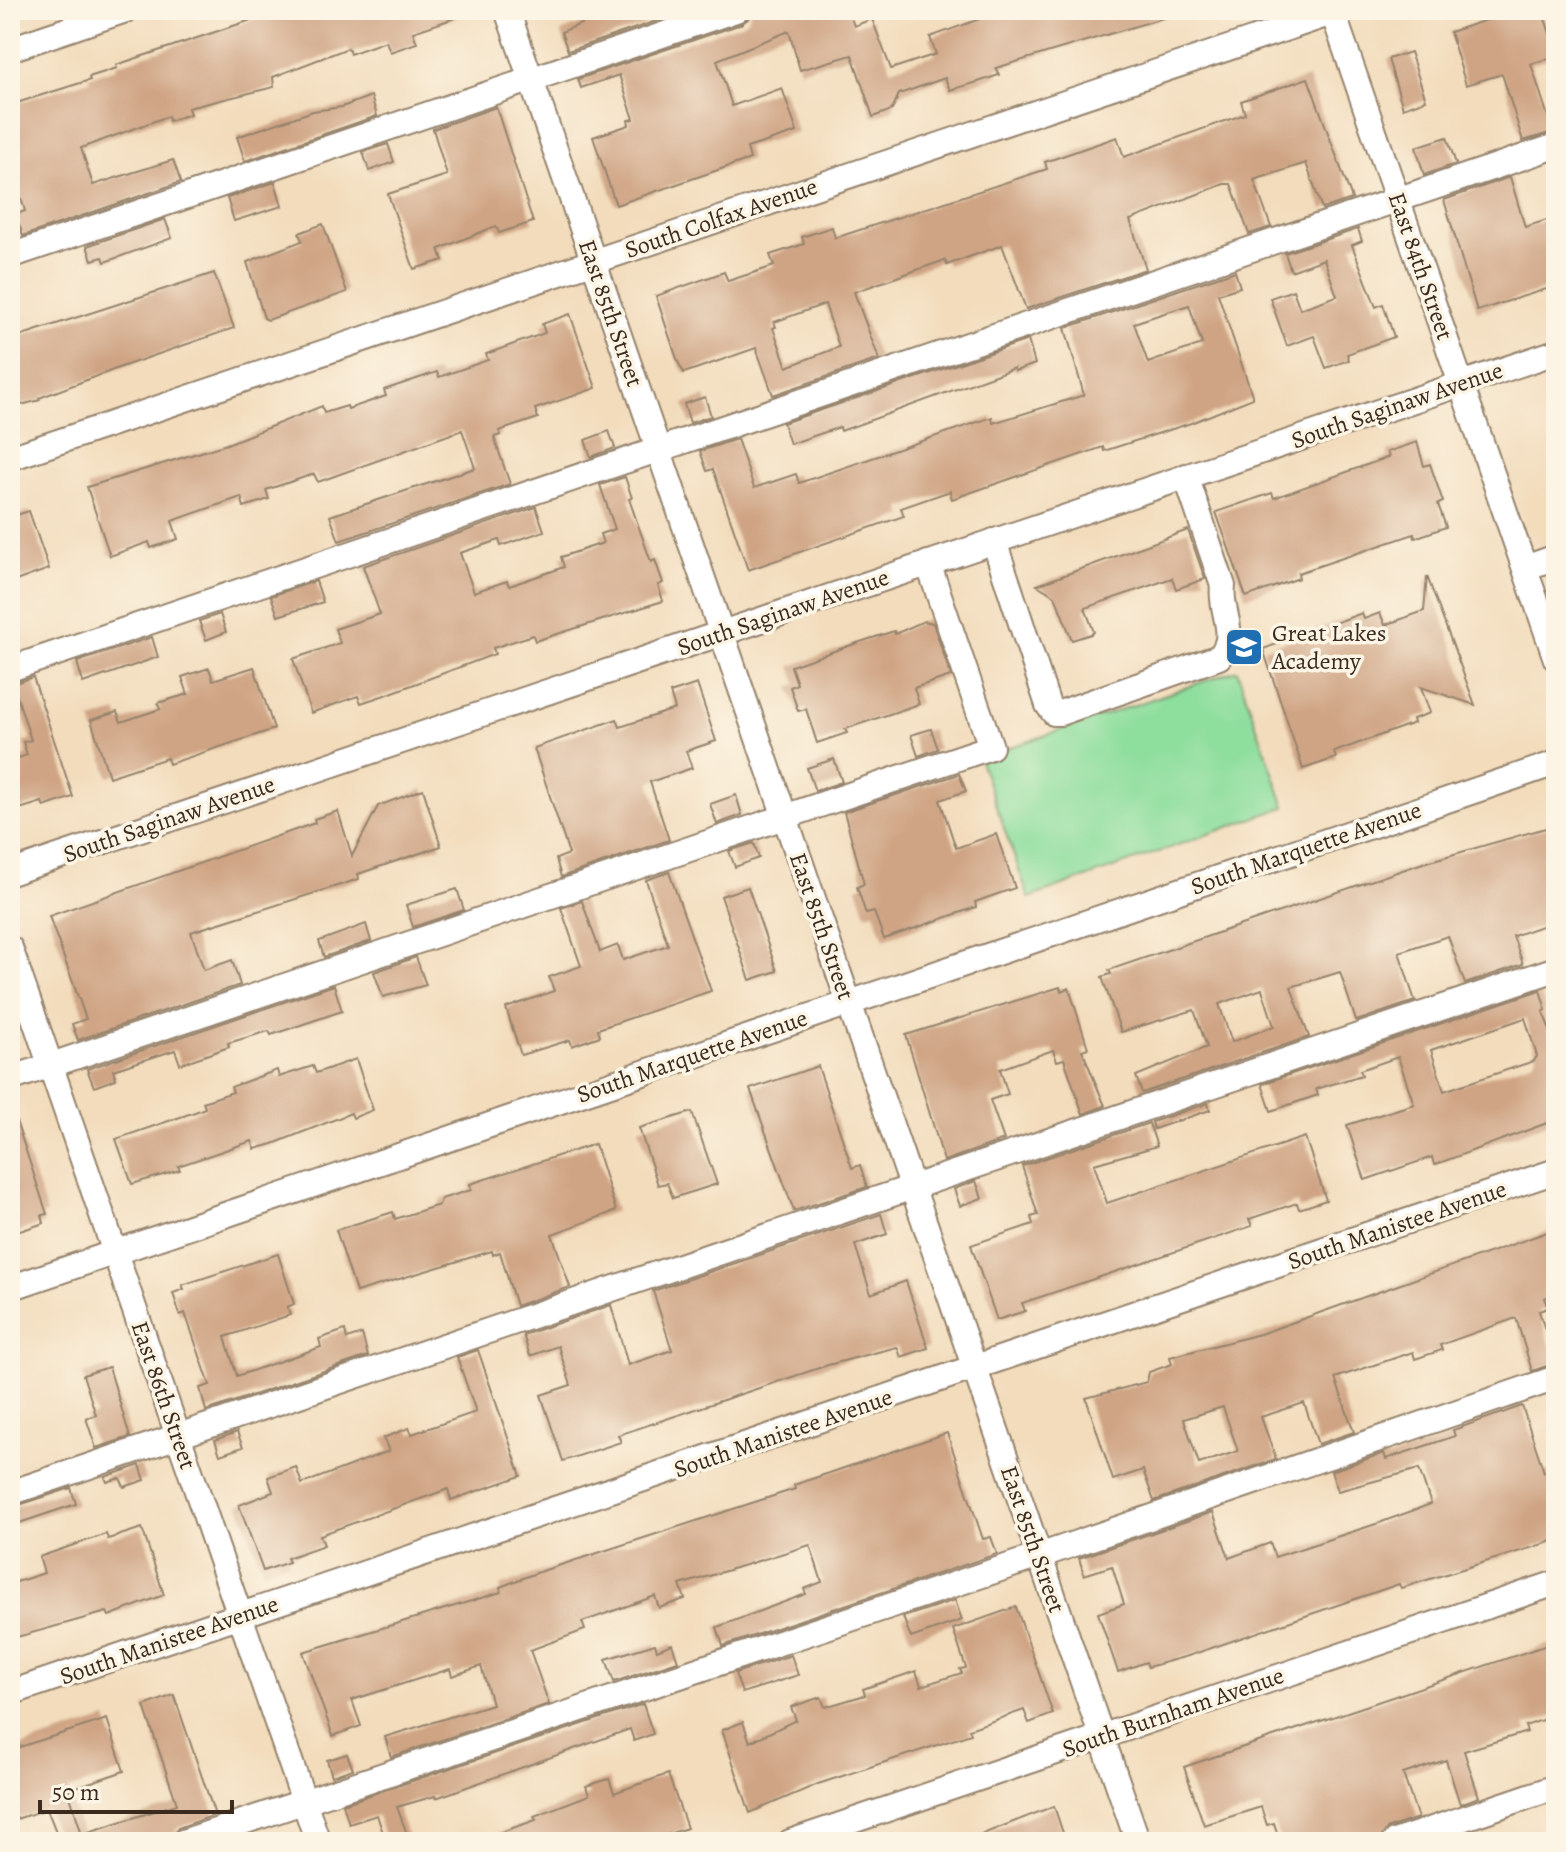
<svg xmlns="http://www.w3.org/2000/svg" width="1566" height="1852" viewBox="0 0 1566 1852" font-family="Alegreya,serif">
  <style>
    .green { fill: #8ede9e; stroke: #64845e; stroke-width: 2 }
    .building { fill: #cfa484; fill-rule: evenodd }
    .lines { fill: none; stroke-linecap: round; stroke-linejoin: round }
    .minor-casing { stroke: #96836d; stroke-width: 28 }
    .minor { stroke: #fff; stroke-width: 24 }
    .labels { text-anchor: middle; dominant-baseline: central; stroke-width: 7; stroke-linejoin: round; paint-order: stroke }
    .street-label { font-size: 24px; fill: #3b2a1e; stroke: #fcf5e5 }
    .poi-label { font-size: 24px; fill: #3b2a1e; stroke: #fcf5e5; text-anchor: start }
  </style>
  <rect width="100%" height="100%" fill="#fcf5e5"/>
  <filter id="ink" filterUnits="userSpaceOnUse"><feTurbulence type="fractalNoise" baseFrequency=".0125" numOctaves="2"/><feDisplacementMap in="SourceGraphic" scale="16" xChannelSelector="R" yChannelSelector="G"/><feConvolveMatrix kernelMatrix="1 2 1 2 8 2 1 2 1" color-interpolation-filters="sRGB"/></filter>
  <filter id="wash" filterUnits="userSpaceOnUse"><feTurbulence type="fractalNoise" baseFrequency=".006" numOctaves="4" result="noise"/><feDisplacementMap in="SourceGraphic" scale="32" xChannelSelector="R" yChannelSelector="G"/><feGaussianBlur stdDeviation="1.8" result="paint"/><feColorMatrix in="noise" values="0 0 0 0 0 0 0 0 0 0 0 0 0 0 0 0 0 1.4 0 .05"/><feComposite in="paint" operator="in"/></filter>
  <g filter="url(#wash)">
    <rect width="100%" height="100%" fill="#f2dcbc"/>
    <path class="green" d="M1237,670L1285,807L1029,898L979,758Z"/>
    <g id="blocks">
      <g class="building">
        <path d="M281,10L284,16L303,10H466L467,14L413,32L417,43L390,52L386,41L350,54L348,48L273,77L274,87L188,108L190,114L169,121L168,116L81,148L93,185L173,160L181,182L23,236L16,214L25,211L10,160V105L90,80L89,77L117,68L116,65Z"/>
        <path d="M615,10H689L568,51L561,32Z"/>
        <path d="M751,10H848L854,26L872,19L891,69L936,54L930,37L988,16L986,10H1176V14L996,68L999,75L978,82L950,90L945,78L899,94L892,110L873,117L852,55L800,70L789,31L717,60L732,106L782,88L797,132L747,148L750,159L616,205L593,137L629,125L628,120L634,119L619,75L581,88L578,79L741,24L748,19Z"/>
        <path d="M1517,10H1542L1556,51V56L1531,64L1553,132L1523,141L1502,74L1466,85L1450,32Z"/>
        <path d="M1410,52L1426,100L1403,108L1388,59Z"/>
        <path d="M1308,78L1352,199L1322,209L1306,163L1254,180L1271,227L1249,234L1231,184H1224L1130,220L1146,269L1026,309L1002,245L947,265L945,260L854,292L879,359L773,395L756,348L684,373L678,362L656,296L724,272L728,281L774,266L770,255L804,244L802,237L832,227L835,238L1047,169L1045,162L1117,137L1124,157L1245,114L1241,101ZM825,304L839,347L787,367L773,328L776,327L774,322Z"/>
        <path d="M371,96L377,116L245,161L237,137L313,111L342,107Z"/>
        <path d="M496,107L533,222L499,233L496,226L439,249L443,260L414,269L388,194L447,175L433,129Z"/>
        <path d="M1447,137L1456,164L1424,175L1416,147Z"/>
        <path d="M388,144L394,162L369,171L363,152Z"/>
        <path d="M1510,177L1525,227L1556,217V286L1477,311L1444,200Z"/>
        <path d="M275,182L282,206L234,221L227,198Z"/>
        <path d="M165,219L172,238L105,262L103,257L92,260L87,246Z"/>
        <path d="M323,224L347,292L268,320L264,318L247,262L302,241L299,233Z"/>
        <path d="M1358,229L1362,241L1352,245L1376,307L1383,304L1394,337L1347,354L1349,360L1326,368L1314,336L1287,346L1270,298L1293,290L1300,309L1337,296L1324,259L1291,271L1285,253Z"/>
        <path d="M1235,271L1240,287L1218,294L1253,398L1191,423L1104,451L1103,447L952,499L950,491L901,508L904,516L748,570L713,469L707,471L700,451L737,439L754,488L796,474L799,483L992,417L993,423L1084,395L1065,328ZM1189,305L1202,344L1148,363L1134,323Z"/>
        <path d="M214,273L234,328L121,367L39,398L40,400L10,408V339Z"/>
        <path d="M570,314L596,388L535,409L538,418L499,431L501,435L494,437L510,484L339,541L330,516L475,468L462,430L318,482L314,474L266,490L269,499L244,507L241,497L172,521L178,539L151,548L149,542L110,556L87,487L227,444L322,406L324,413L347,406L348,409L386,396L384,390L437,372L439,377L488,360L486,354L545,333L542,324Z"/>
        <path d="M1028,340L1035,364L1015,371L1014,368L841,431L840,427L790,444L783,423Z"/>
        <path d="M705,397L711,416L690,423L684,404Z"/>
        <path d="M609,431L615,448L591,457L585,440Z"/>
        <path d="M1417,442L1424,466L1430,464L1443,502L1438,504L1446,527L1415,538L1414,534L1298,573L1299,578L1246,597L1216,512L1272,493L1274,498L1389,457L1387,452Z"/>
        <path d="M625,477L632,498L629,499L651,562L655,560L663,583L658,585L663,601L535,641L533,635L493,648L495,654L388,694L361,703L358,696L311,713L293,659L340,643L335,629L380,614L363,566L536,507L544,531L501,546L499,540L460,553L474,592L507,581L509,586L564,567L561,557L603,543L600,534L615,529L600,485Z"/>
        <path d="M29,511L49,569L10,583V517Z"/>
        <path d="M1188,530L1205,579L1176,589L1172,578L1085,608L1094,632L1091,634L1072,640L1055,596L1037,585Z"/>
        <path d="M1427,576L1475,705L1421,687L1430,713L1413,719L1414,723L1334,752L1336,758L1303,769L1263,649L1362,613L1364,619L1380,613L1385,625L1424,611Z"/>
        <path d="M316,581L323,602L278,616L271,596Z"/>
        <path d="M220,614L226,632L206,640L199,621Z"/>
        <path d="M924,621L933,623L951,676L914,688L919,704L845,729L847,733L817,743L806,709L798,711L790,687L797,684L791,666L857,643L894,631L895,634Z"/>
        <path d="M152,637L158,657L83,683L77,662Z"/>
        <path d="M254,667L274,729L169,764L167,758L109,777L91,720L117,712L121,722L160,709L158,703L188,694L182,677L209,668L213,680Z"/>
        <path d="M33,677L73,797L44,807L42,802L10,812V761L27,755L23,742L31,740L13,684Z"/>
        <path d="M697,684L716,741L686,751L692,768L650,782L669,840L561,877L556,859L569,854L534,748L617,719L620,727L675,709L670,693Z"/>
        <path d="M931,729L938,749L918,756L911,735Z"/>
        <path d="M834,759L842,782L815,791L807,768Z"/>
        <path d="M959,774L966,791L940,800L956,848L996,834L1015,888L975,902L976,907L884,939L874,912L866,914L857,887L864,884L844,812Z"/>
        <path d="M423,789L441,846L358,874L359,879L191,932L204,970L232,960L240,985L78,1040L72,1024L86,1019L49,916L315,823L314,819L338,811L352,856L378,806Z"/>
        <path d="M736,795L742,815L717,824L710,804Z"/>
        <path d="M1556,825V921L1513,936L1523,964L1465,984L1448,936L1399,952L1415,1001L1356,1021L1340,972L1291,987L1309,1037L1142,1093L1136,1076L1207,1047L1194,1010L1121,1032L1102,977L1111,974L1109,970L1423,863ZM1262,989L1274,1026L1232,1042L1219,1004Z"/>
        <path d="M754,843L759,858L735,867L729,851Z"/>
        <path d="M669,872L711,991L598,1029L600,1036L572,1046L570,1040L521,1055L506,1008L554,991L549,977L581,966L561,908L582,901L600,952L618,945L623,960L668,945L646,880Z"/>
        <path d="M748,887L777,971L750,980L721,896Z"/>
        <path d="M457,889L464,910L413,927L406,905Z"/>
        <path d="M366,924L371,941L324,957L319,941Z"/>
        <path d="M416,957L426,985L383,997L374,972Z"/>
        <path d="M334,985L342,1011L271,1035L269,1031L228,1043L229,1047L180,1064L175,1050L113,1070L116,1079L94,1087L87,1069Z"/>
        <path d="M1060,987L1061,991L1069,988L1088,1048L1082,1050L1105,1106L1083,1114L1064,1059L1057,1061L1053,1050L1000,1069L1008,1094L990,1100L1004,1140L944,1161L906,1035Z"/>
        <path d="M1540,990L1546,1010L1543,1012L1556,1046V1117L1547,1123L1434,1165L1432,1157L1365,1180L1347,1125L1414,1104L1398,1057L1360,1070L1362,1075L1316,1089L1318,1095L1271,1111L1262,1084ZM1525,1018L1537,1056L1534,1061L1444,1091L1431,1050Z"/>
        <path d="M356,1059L373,1110L353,1118L351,1113L273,1144L255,1149L252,1141L240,1145L178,1166L180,1170L132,1184L116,1139L195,1112L205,1108L203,1102L233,1092L231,1087L277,1070L279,1077L313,1066L316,1073Z"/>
        <path d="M818,1066L852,1168L860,1165L867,1187L794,1211L750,1089Z"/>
        <path d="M1208,1103L1210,1110L1154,1129L1152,1122Z"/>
        <path d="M692,1112L717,1184L673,1198L667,1183L658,1185L639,1128Z"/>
        <path d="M14,1115L47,1214L42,1215L44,1223L17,1232L10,1210V1116Z"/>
        <path d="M1149,1123L1157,1146L1094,1164L1107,1203L1305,1137L1326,1200L1299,1209L1297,1203L1249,1219L1252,1226L1022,1303L1025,1311L997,1320L971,1245L1033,1224L1031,1217L1038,1215L1022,1166Z"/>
        <path d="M595,1144L616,1211L552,1234L570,1287L516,1306L500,1252L493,1255L492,1251L356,1292L336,1230L393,1212L395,1219L439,1205L441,1199L471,1190L470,1184Z"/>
        <path d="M976,1181L982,1198L960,1206L954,1189Z"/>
        <path d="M881,1214L887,1234L855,1245L871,1294L906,1281L928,1348L901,1357L897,1347L828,1365L618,1435L621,1442L563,1461L541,1395L571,1385L558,1346L530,1356L523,1335L611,1305L628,1365L672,1350L653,1291Z"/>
        <path d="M1556,1229V1294L1544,1298L1548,1308L1539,1311L1556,1363L1532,1371L1516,1318L1440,1345L1442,1350L1415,1359L1413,1352L1335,1378L1354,1432L1318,1444L1304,1403L1261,1417L1276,1459L1154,1501L1143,1470L1113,1480L1086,1398L1147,1382L1149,1372L1172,1364L1170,1357L1260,1334ZM1223,1407L1238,1451L1199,1464L1184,1419Z"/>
        <path d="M278,1254L294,1304L287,1307L290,1315L225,1337L237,1376L321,1347L319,1339L345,1330L347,1339L362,1334L368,1356L206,1411L200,1388L210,1385L185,1313L180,1315L173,1293L184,1289L182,1285Z"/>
        <path d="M478,1350L521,1476L451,1500L448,1489L320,1535L324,1545L287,1558L289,1562L263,1571L239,1505L273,1492L268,1477L296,1467L302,1484L389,1451L383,1438L409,1428L412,1434L476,1412L457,1357Z"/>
        <path d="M109,1367L130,1437L96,1448L86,1418L96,1415L83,1375Z"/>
        <path d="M1522,1406L1544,1472L1556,1468V1540L1401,1588L1399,1584L1188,1656L1148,1667L1146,1662L1118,1672L1098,1613L1124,1604L1112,1566L1084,1575L1079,1558L1213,1512L1229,1558L1270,1543L1275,1557L1379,1523L1431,1504L1419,1469L1338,1491L1331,1471L1384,1453L1386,1459L1455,1436L1453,1430Z"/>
        <path d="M237,1432L243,1447L220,1455L215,1440Z"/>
        <path d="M947,1433L983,1539L991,1537L997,1554L723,1646L717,1627L806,1594L804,1589L822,1582L810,1545L680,1585L685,1599L659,1608L655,1596L582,1622L585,1630L530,1650L549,1704L391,1757L385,1737L492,1704L481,1666L452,1676L450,1669L352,1700L361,1726L333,1736L303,1652L501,1592L500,1587L536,1573L795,1489L794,1485Z"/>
        <path d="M140,1465L145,1480L124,1487L120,1478L107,1482L105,1477Z"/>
        <path d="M71,1488L76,1504L10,1526V1508Z"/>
        <path d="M142,1528L164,1595L109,1616L107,1612L10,1639V1584L44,1573L39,1557L106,1534L108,1539Z"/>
        <path d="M955,1600L962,1620L911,1638L903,1617Z"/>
        <path d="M1016,1607L1053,1714L1029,1723L1024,1710L969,1729L971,1734L818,1784L750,1813L722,1730L743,1722L750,1742L796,1720L791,1707L821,1697L825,1707L865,1695L863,1689L916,1671L921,1686L962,1673L960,1669L966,1668L953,1629Z"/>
        <path d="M1556,1642V1715L1525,1726L1527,1732L1464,1751L1479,1797L1460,1804L1446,1760L1403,1774L1418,1818L1388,1828L1379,1842H1280L1274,1823L1267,1825L1261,1807L1204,1825L1184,1767Z"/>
        <path d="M655,1644L657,1650L672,1644L678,1661L614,1682L606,1659Z"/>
        <path d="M791,1655L798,1675L742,1693L735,1673Z"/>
        <path d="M174,1695L215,1815L178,1828L168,1842H60L47,1809L10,1821V1750L107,1719L124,1771L68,1790L82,1834L177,1804L144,1706Z"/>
        <path d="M643,1704L653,1734L634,1741L630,1729L436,1798L435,1796L397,1807L410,1842H386L377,1815L349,1824L343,1804Z"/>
        <path d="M347,1754L353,1769L332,1776L327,1760Z"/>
        <path d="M668,1774L687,1828L659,1837L661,1842H482L481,1839L536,1820L534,1816L589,1795L586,1786L609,1779L614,1793Z"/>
        <path d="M1054,1806L1066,1842H970V1839Z"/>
      </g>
    </g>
  </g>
  <g filter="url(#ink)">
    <use href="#blocks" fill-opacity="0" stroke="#96836d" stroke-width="2"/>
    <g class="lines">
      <defs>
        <g id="minor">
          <path d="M507,10L1138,1842"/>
          <path d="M1332,10L1556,659"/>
          <path d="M10,49L126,10"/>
          <path d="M10,256L736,10"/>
          <path d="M10,458L1341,10"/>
          <path d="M994,541L1048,705L1054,713H1060L1219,657C1240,635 1219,612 1223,586L1186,476"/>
          <path d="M1525,568L1556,557"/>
          <path d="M10,669L1556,146"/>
          <path d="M10,873L1556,352"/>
          <path d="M10,948L318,1842"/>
          <path d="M10,1079L991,747L928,563"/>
          <path d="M10,1288L1556,763"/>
          <path d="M10,1493L1556,969"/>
          <path d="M10,1693L1556,1171"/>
          <path d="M183,1842L1039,1556L1556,1378"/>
          <path d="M790,1842L1556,1583"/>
          <path d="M1394,1842L1556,1787"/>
        </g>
      </defs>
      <use href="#minor" class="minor-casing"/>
      <use href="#minor" class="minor"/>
    </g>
  </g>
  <defs>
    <symbol id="school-square" viewBox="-11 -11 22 22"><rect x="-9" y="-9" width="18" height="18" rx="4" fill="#1f6fb2" stroke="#fcf5e5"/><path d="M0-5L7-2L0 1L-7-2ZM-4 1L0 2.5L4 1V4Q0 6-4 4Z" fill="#fff"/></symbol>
  </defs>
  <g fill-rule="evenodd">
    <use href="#school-square" x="1222" y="625" width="44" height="44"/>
  </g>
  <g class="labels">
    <g class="street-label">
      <text transform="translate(721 218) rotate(-19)">South Colfax Avenue</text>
      <text transform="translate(1421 266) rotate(71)">East 84th Street</text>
      <text transform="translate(611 313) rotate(71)">East 85th Street</text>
      <text transform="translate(1397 405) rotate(-19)">South Saginaw Avenue</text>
      <text transform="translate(783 612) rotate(-19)">South Saginaw Avenue</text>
      <text transform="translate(169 819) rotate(-19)">South Saginaw Avenue</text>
      <text transform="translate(1306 848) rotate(-19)">South Marquette Avenue</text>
      <text transform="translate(822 926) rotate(71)">East 85th Street</text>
      <text transform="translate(692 1056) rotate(-19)">South Marquette Avenue</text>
      <text transform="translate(1397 1225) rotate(-19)">South Manistee Avenue</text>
      <text transform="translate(164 1395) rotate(71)">East 86th Street</text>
      <text transform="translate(783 1433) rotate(-19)">South Manistee Avenue</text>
      <text transform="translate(1033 1539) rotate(71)">East 85th Street</text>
      <text transform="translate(169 1640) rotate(-19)">South Manistee Avenue</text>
      <text transform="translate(1173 1712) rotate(-19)">South Burnham Avenue</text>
    </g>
    <g class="poi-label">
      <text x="1272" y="633">Great Lakes<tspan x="1272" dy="28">Academy</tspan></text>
    </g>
  </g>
  <rect width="1566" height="1852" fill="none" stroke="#fcf5e5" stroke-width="40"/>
  <path d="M40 1800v12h192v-12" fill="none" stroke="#3b2a1e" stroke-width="4"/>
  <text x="52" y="1800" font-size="24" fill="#3b2a1e" stroke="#fcf5e5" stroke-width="6" paint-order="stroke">50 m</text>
</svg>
